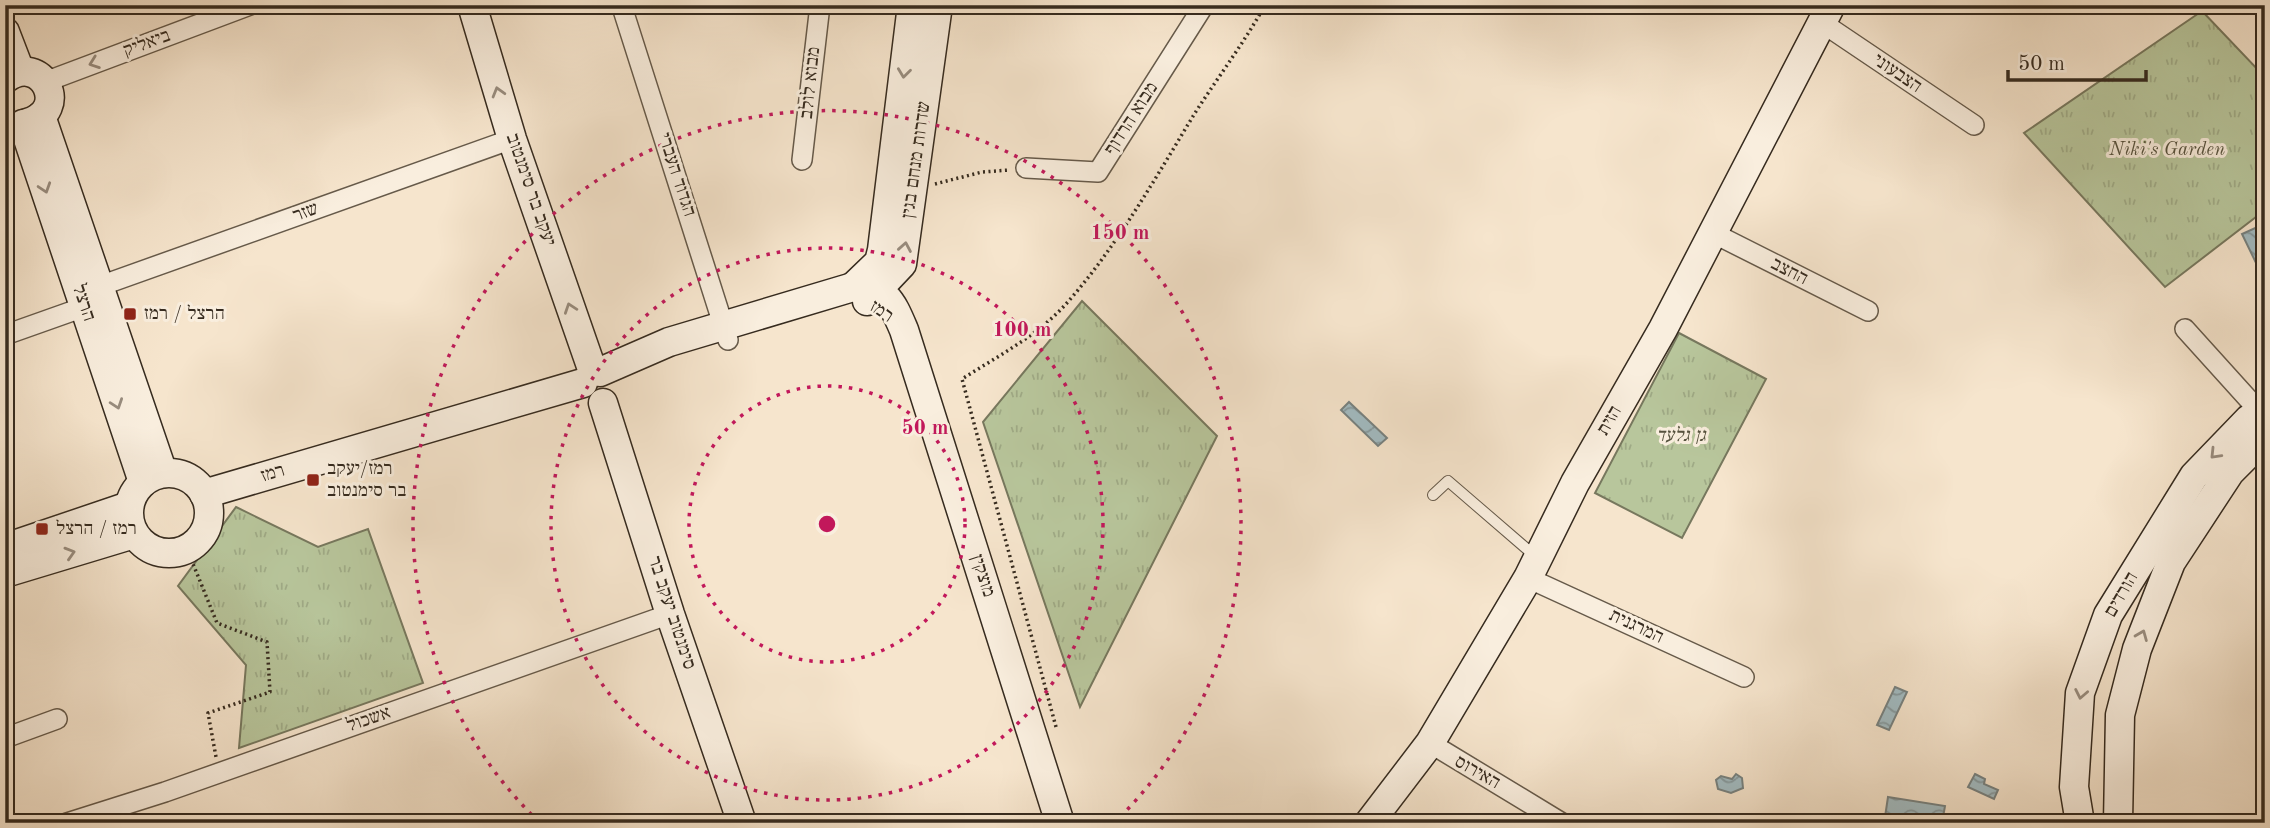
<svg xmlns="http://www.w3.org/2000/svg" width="2270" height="828" viewBox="0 0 2270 828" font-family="'Old Standard TT','Frank Ruhl Libre',serif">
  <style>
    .park { fill: url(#park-tufts); stroke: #77785e; stroke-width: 2 }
    .water { fill: url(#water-waves); stroke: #778281; stroke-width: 2 }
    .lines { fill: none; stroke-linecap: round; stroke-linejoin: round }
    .lane-casing { stroke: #665a4a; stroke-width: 12 }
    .street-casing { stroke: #665a4a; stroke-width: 22 }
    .secondary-casing { stroke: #362b1f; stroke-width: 31 }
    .path { stroke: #362b1f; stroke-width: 3.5; stroke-dasharray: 2 3.5; stroke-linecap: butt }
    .lane { stroke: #f9eede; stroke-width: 10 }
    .street { stroke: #f9eede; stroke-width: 19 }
    .secondary { stroke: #f9eede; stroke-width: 28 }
    .oneway { stroke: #988c7e }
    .ring { fill: none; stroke: #c2185b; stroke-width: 3.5; stroke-dasharray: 3.5 7 }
    .poi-dot { fill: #8f2418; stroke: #f9eede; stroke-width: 2.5 }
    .labels { text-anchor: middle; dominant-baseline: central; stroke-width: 6; stroke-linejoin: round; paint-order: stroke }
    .street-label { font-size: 19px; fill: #362b1f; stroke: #f9eede }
    .park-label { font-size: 19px; font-style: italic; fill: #56523e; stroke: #f9eede }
    .poi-label { font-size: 19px; fill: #362b1f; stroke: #f9eede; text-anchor: start }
    .centre { fill: #c2185b; stroke: #f9eede; stroke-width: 3.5 }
    .ring-label { font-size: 21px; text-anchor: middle; font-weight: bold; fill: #c2185b; stroke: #f9eede; stroke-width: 6; stroke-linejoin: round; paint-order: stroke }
  </style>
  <defs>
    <pattern id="park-tufts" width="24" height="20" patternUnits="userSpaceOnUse" patternTransform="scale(1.75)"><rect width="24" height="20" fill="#b8c69c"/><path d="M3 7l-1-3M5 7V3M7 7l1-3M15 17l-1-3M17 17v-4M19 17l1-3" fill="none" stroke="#9faa86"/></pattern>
    <pattern id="water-waves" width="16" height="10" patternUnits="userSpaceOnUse" patternTransform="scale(1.75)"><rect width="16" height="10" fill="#a2bcc3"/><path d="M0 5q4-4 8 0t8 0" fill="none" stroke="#85999e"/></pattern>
  </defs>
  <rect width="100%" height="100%" fill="#f6e5cd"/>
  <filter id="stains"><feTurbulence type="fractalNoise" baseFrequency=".00286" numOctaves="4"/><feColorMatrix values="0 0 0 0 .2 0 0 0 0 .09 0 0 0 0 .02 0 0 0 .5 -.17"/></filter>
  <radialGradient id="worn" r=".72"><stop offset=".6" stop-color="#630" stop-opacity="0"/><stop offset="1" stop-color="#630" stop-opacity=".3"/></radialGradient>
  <g class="park">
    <path d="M2202,11L2262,74L2265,80V162L2260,166L2265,193V210L2165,287L2024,133Z"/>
    <path d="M1082,301L1217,436L1080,707L983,422Z"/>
    <path d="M1679,333L1766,379L1682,538L1595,493Z"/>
    <path d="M236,507L318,547L368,529L423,683L239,748L246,665L178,586Z"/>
  </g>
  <g class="water">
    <path d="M2264,224L2265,264L2258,267L2242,234Z"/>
    <path d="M1349,402L1387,438L1378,446L1341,410Z"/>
    <path d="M1895,687L1907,692L1889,730L1877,725Z"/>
    <path d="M1736,774L1742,778L1743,788L1731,793L1718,789L1716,780L1721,776L1732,779Z"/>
    <path d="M1975,774L1985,779L1984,784L1998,790L1994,799L1968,787Z"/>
    <path d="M1888,797L1945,806L1942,823H1924L1885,817Z"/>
  </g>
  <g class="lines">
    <defs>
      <path id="lane" d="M1433,495L1448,481L1535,556"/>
      <g id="street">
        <path d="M623,10L728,340"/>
        <path d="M1821,22L1974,125"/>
        <path d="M45,82L250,5"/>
        <path d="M802,160L820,5"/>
        <path d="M1026,168L1098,172L1204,5"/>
        <path d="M1711,232L1868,311"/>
        <path d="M100,286L512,139"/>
        <path d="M2185,329L2260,412"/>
        <path d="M5,335L84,307"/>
        <path d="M1528,578L1744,677"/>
        <path d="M5,738L57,719"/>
        <path d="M1430,743L1562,823"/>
        <path d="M67,823L165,792L670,614"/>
      </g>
      <g id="secondary">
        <path d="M472,5L512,139L593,372"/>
        <path d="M5,32L20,71"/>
        <path d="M5,79C42,51 72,111 27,123"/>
        <path d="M41,116L163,473"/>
        <path d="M23,124L143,482"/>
        <path d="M853,287L879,262L882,250L912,5"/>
        <path d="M867,301L902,264L938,5"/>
        <path d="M600,372L669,342L853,287C886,286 892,302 904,330L1060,823"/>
        <path d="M603,403L670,614L742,823"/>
        <circle cx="169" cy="513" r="40"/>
        <path d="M204,494L583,383"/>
        <path d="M5,548L129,506"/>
        <path d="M5,573L134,534"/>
        <path d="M1369,823L1430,743L1528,578L1575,483L1663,329L1831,5"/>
        <path d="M2080,823L2074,787L2080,693L2108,615L2194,476L2249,419L2265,409"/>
        <path d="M2118,823L2120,715L2137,649L2171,562L2230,472L2265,437"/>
      </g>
    </defs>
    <use href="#lane" class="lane-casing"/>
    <use href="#street" class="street-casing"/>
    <use href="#secondary" class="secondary-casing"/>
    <g class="path">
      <path d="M935,184L982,172L1010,170"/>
      <path d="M187,549L217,623L267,642L270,692L208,713L216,757"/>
      <path d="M1056,727L962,379C998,356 1037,336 1066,304C1116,248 1156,177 1195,113C1218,77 1244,43 1265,5"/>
    </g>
    <use href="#lane" class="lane"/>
    <use href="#street" class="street"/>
    <use href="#secondary" class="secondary"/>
  </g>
  <defs><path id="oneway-chevron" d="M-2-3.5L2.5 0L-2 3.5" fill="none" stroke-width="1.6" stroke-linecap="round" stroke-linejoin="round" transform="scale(1.75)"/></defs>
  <g class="oneway">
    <use href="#oneway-chevron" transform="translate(94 63) rotate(160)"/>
    <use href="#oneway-chevron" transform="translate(904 73) rotate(97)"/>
    <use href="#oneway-chevron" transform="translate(498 92) rotate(-106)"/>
    <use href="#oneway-chevron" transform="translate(45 188) rotate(72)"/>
    <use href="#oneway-chevron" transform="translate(905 247) rotate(-80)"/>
    <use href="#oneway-chevron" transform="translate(570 308) rotate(-109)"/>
    <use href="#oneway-chevron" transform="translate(117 404) rotate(71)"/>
    <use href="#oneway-chevron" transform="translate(2215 454) rotate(134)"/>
    <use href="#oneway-chevron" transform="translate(70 553) rotate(-17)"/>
    <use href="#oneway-chevron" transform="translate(2142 635) rotate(-68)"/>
    <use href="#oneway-chevron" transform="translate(2081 694) rotate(101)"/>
  </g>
  <g class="ring">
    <circle cx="827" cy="524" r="138"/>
    <circle cx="827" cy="524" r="276"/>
    <path d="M539 822A414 414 0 1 1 1115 822"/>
  </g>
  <g class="poi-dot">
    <rect x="123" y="307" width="14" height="14" rx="3.5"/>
    <rect x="306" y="473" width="14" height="14" rx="3.5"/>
    <rect x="35" y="522" width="14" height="14" rx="3.5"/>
  </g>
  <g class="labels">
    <g class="street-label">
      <text transform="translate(147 44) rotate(-20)">ביאליק</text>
      <text transform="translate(1897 74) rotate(34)">הצבעוני</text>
      <text transform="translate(811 83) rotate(-84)">מבוא לולב</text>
      <text transform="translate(1132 119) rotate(-57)">מבוא הרדוף</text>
      <text transform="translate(917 160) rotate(-82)">שדרות מנחם בגין</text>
      <text transform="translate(676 175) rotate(72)">הגדוד העברי</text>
      <text transform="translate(530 190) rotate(71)">יעקב בר סימנטוב</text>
      <text transform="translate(306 213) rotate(-20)">שזר</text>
      <text transform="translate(1789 272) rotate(27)">החצב</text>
      <text transform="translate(83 303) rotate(71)">הרצל</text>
      <text transform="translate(881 312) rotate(34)">רמז</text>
      <text transform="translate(1610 421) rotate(-60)">הזית</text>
      <text transform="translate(273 474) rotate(-16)">רמז</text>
      <text transform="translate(982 576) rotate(72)">מוצקין</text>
      <text transform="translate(2122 595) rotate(-60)">הורדים</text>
      <text transform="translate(671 613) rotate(72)">סימנטוב יעקב בר</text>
      <text transform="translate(1636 627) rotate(25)">המרגנית</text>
      <text transform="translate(369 720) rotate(-19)">אשכול</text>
      <text transform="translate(1477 773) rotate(30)">האירוס</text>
    </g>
    <g class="park-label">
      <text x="2167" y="150">Niki's Garden</text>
      <text x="1681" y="436">גן גלעד</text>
    </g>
    <g class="poi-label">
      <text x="144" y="314">הרצל / רמז</text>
      <text x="327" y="469">רמז/יעקב<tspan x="327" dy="22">בר סימנטוב</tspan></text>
      <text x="56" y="529">רמז / הרצל</text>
    </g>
  </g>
  <circle cx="827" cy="524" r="10" class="centre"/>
  <g class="ring-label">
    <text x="1120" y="239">150 m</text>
    <text x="1022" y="336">100 m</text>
    <text x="925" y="434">50 m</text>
  </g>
  <rect width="2270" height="828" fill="none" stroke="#f6e5cd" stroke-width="28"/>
  <rect x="7" y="7" width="2256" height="814" fill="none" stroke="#362b1f" stroke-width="3.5"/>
  <rect x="14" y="14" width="2242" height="800" fill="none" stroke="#362b1f" stroke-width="2"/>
  <path d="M2008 70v10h138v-10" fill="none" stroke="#362b1f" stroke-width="3.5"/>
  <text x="2018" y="70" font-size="21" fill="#362b1f" stroke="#f9eede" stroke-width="5" paint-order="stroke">50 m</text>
  <rect width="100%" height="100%" filter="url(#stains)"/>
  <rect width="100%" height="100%" fill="url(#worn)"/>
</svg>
